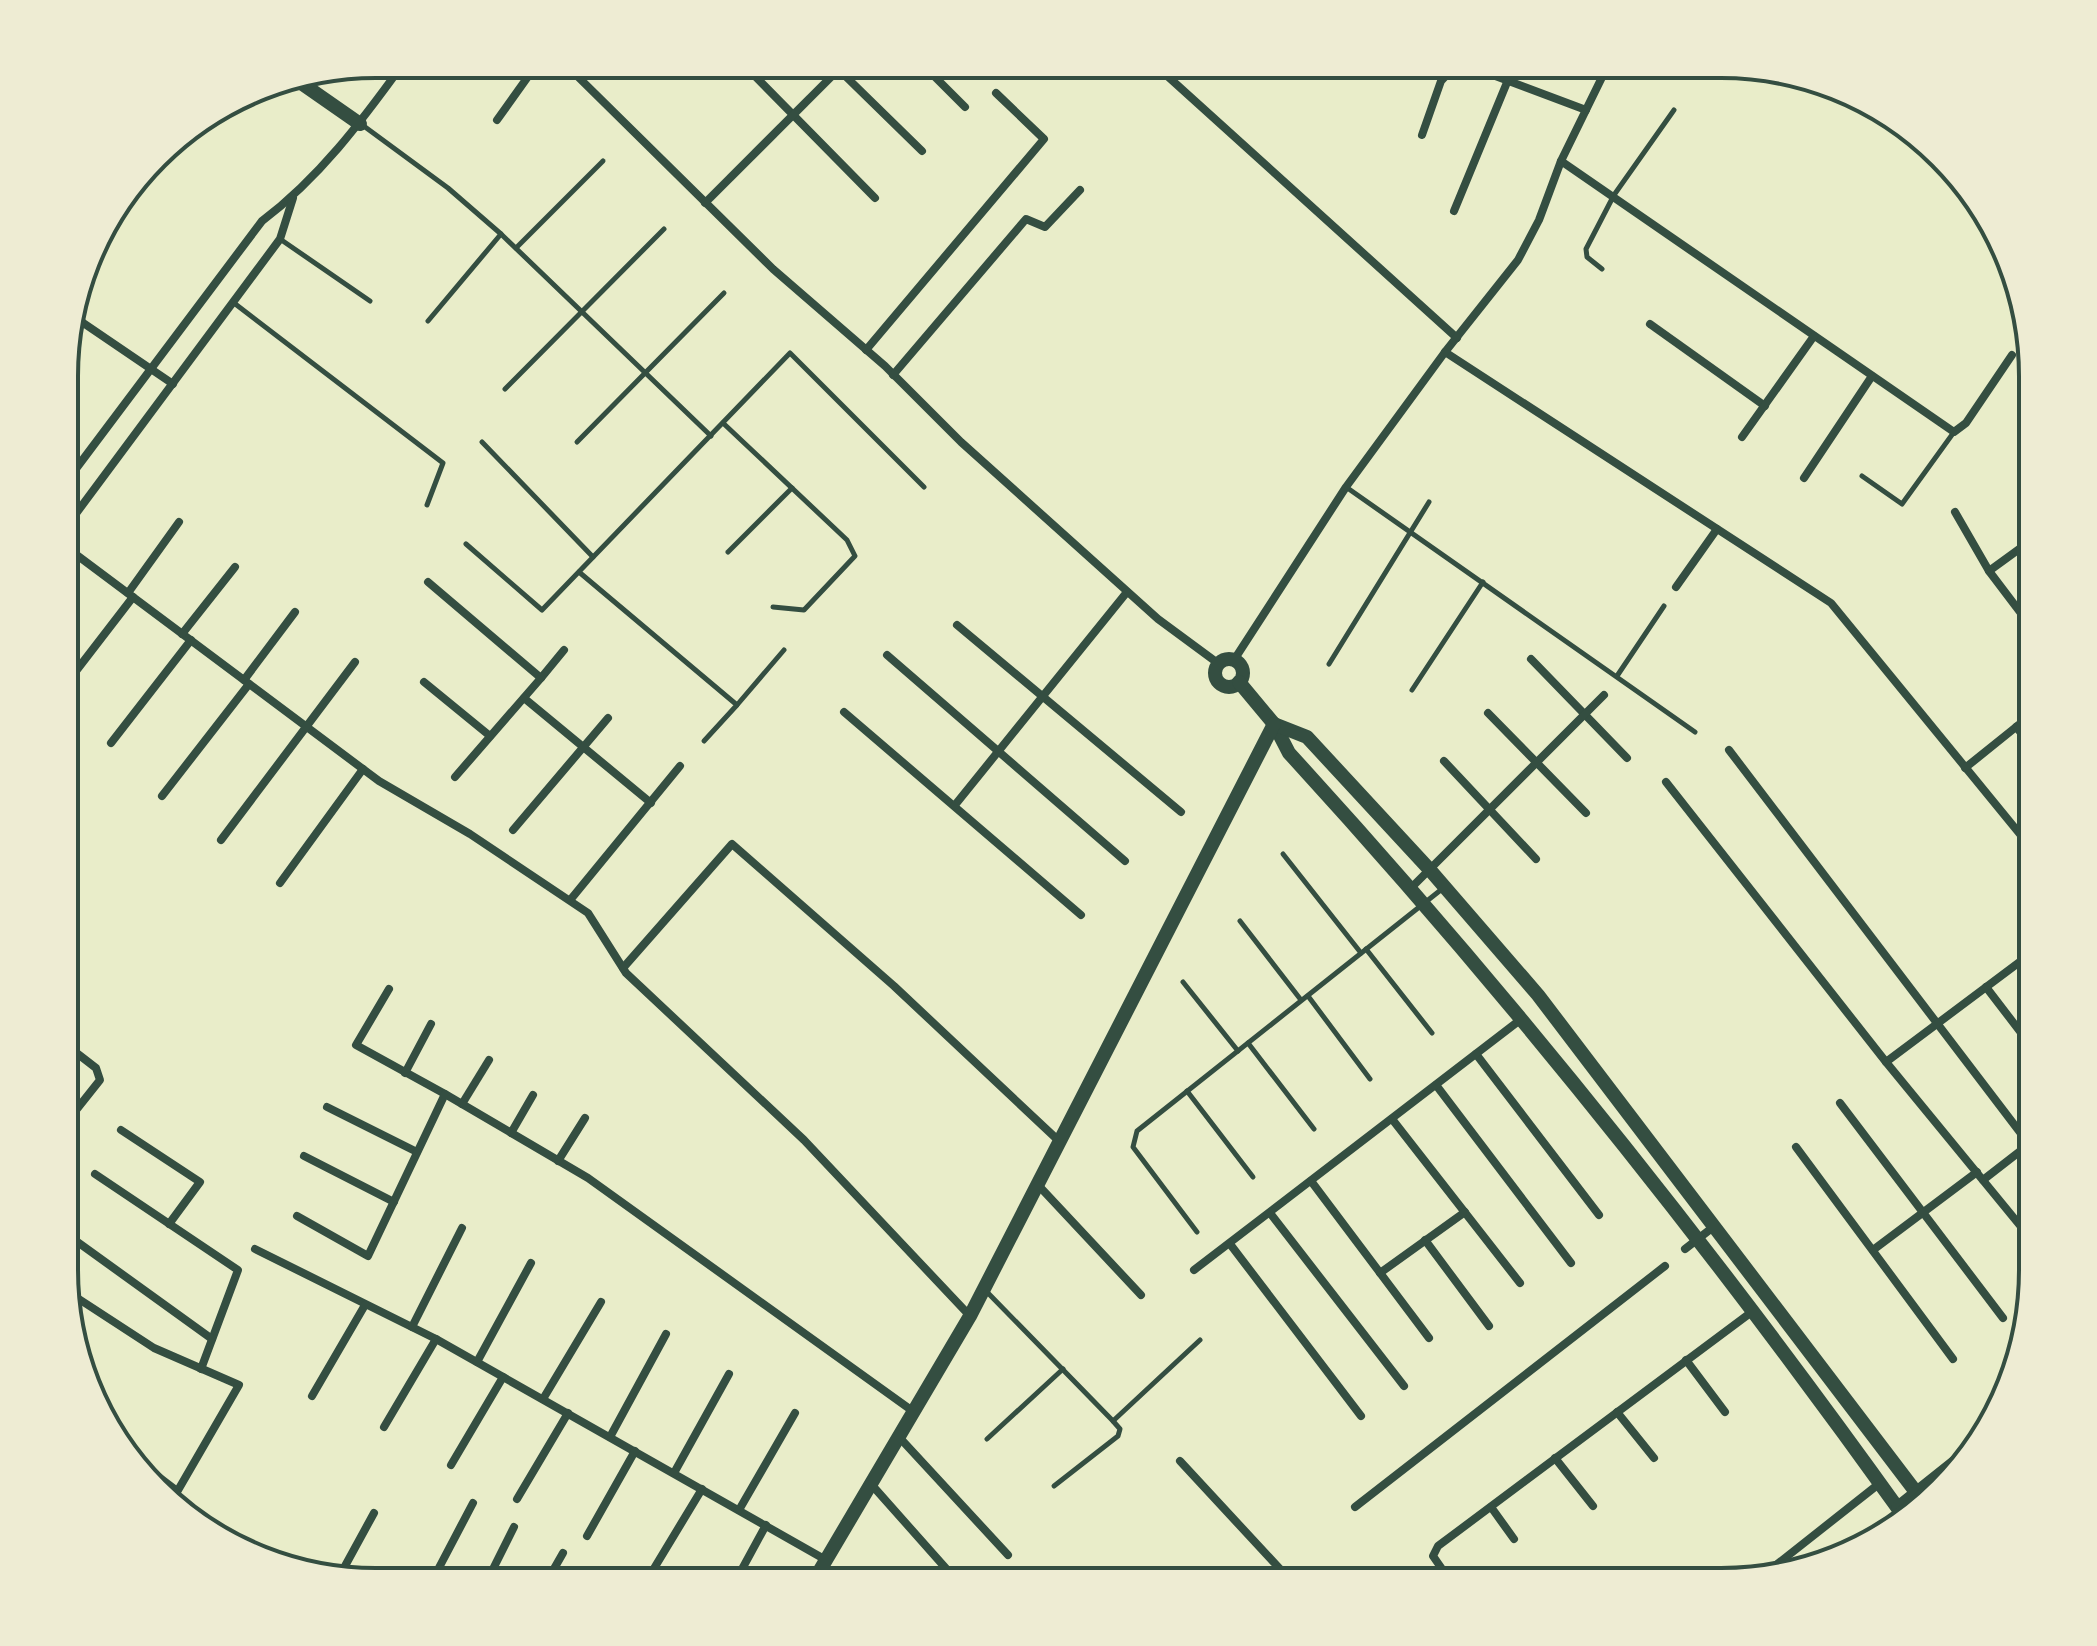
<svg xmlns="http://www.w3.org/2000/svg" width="2097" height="1646" viewBox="0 0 2097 1646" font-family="Helvetica,sans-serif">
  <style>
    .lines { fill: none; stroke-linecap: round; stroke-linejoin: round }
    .service { stroke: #344e41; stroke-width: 5 }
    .minor { stroke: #344e41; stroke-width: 8 }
    .tertiary { stroke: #344e41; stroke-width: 14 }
    .rim { fill: none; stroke: #344e41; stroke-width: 4 }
  </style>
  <rect width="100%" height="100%" fill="#e9edc9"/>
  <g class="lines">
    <g class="service">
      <path d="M361,124L448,188L501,234L711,436"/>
      <path d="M280,239L370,301"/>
      <path d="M516,248L603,161"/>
      <path d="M1602,269L1587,257L1586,249L1614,195L1674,110"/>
      <path d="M234,303L443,463L427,505"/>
      <path d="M428,321L501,234"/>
      <path d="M505,389L664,229"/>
      <path d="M723,423L847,540L855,556L804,610L773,607"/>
      <path d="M482,442L593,557"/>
      <path d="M577,442L724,293"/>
      <path d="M1862,476L1902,504L1954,432"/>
      <path d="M1346,487L1695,732"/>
      <path d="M466,544L542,610L790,353L924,487"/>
      <path d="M728,552L792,488"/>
      <path d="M579,572L737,705L704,741"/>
      <path d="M1329,664L1429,502"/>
      <path d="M1617,676L1664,606"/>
      <path d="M1412,690L1483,582"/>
      <path d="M737,705L784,650"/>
      <path d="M1283,854L1361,953"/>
      <path d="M1240,921L1301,1000"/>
      <path d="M1366,949L1432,1033"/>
      <path d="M1183,982L1238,1051"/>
      <path d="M1308,996L1370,1079"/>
      <path d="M1248,1043L1314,1129"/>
      <path d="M1187,1091L1253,1177"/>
      <path d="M1197,1232L1133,1147L1137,1131L1442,889"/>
      <path d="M987,1292L1113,1421L1200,1340"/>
      <path d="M987,1439L1063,1369"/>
      <path d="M1054,1486L1118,1436L1120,1429L1113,1421"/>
    </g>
    <g class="minor">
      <path d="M565,64L773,269L885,366L961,442L1158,619L1219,664"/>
      <path d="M743,64L875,198"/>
      <path d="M833,64L922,151"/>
      <path d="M922,64L965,107"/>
      <path d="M1154,64L1457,338"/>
      <path d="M1466,65L1586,110"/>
      <path d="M497,120L537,64"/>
      <path d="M1422,135L1441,81L1456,65"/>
      <path d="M1561,161L1954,432L1966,423L2012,355"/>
      <path d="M705,203L844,64"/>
      <path d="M1454,211L1508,80"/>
      <path d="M1981,213L1985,226L2006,260"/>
      <path d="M73,316L173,384"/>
      <path d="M1650,324L1765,406"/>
      <path d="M67,343L82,322"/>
      <path d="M866,350L1044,139L996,93"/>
      <path d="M1445,352L1831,603L2033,850"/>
      <path d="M893,375L1026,219L1045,227L1080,190"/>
      <path d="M1742,437L1814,336"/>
      <path d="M1804,478L1872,376"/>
      <path d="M66,482L262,221C319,178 361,122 403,64"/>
      <path d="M1955,512L1989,571L2033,629"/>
      <path d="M66,527L280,239L293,198"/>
      <path d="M66,547L379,781L470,834L588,913L626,973L804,1140L970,1316"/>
      <path d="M1989,571L2033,539"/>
      <path d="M428,582L541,678L455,777"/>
      <path d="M1676,587L1717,529"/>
      <path d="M128,593L179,522"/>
      <path d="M957,625L1181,812"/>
      <path d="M182,634L235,567"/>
      <path d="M887,655L1125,861"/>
      <path d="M1531,659L1627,758"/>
      <path d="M1234,660L1346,487L1445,352L1518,260L1539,220L1561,161L1608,65"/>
      <path d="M541,678L564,650"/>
      <path d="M244,680L295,612"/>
      <path d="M424,682L490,736"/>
      <path d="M66,684L133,597"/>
      <path d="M524,698L651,803"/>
      <path d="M844,712L1081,915"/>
      <path d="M1488,713L1586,813"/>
      <path d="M111,743L191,640"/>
      <path d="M2033,747L2016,727L2033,714"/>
      <path d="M1729,750L2029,1144"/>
      <path d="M1444,761L1536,859"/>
      <path d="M1965,768L2016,727"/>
      <path d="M1666,782L1886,1062L2032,1240"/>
      <path d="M162,796L249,684"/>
      <path d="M955,805L1127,592"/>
      <path d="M513,830L608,718"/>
      <path d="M221,840L355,662"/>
      <path d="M280,883L363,769"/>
      <path d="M1412,887L1604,695"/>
      <path d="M571,899L680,766"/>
      <path d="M623,968L732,844L894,986L1060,1142"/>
      <path d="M1986,987L2032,1047"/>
      <path d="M389,989L356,1045L445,1094"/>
      <path d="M1476,1054L1599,1215"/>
      <path d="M1886,1062L2033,952"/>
      <path d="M405,1073L431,1024"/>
      <path d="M1436,1085L1571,1263"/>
      <path d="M1840,1103L2003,1318"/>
      <path d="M462,1104L489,1060"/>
      <path d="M327,1107L417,1152"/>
      <path d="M1392,1119L1520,1283"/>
      <path d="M65,1124L100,1080L96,1068L65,1044"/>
      <path d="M121,1130L200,1182L169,1224"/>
      <path d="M511,1133L533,1095"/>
      <path d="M1796,1147L1953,1359"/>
      <path d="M304,1156L394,1202"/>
      <path d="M558,1161L585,1118"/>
      <path d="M95,1174L238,1270L201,1369"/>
      <path d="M1983,1180L2032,1142"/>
      <path d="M1311,1181L1429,1338"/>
      <path d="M1039,1186L1141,1295"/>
      <path d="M1270,1213L1404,1386"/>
      <path d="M297,1216L368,1256L445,1094L588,1178L914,1412"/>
      <path d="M65,1233L212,1339"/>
      <path d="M1425,1240L1489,1326"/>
      <path d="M1230,1244L1361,1416"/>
      <path d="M255,1249L436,1339L826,1560"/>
      <path d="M1685,1249L1712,1228"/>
      <path d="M1873,1250L1977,1172"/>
      <path d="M1194,1270L1520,1020"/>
      <path d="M1380,1273L1465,1212"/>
      <path d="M65,1290L154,1348L239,1385L170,1504"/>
      <path d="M412,1327L462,1228"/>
      <path d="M1686,1360L1725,1412"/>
      <path d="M477,1362L531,1263"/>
      <path d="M312,1396L365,1305"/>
      <path d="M543,1399L601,1302"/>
      <path d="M1617,1412L1654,1458"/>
      <path d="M384,1427L436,1339"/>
      <path d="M610,1437L666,1334"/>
      <path d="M899,1437L1008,1555"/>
      <path d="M1555,1458L1593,1506"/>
      <path d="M135,1459L177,1491"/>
      <path d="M1180,1461L1292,1582"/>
      <path d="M451,1465L503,1377"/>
      <path d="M674,1473L729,1374"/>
      <path d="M871,1484L958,1582"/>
      <path d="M517,1499L568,1413"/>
      <path d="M1355,1507L1665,1266"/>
      <path d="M1491,1507L1514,1539"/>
      <path d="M739,1510L795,1413"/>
      <path d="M587,1536L635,1451"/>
      <path d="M1766,1573L1880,1483"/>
      <path d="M339,1577L374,1513"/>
      <path d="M647,1580L702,1489"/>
      <path d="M432,1581L473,1503"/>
      <path d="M487,1581L514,1527"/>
      <path d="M547,1581L563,1553"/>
      <path d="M735,1582L766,1525"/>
      <path d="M1451,1582L1433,1556L1438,1546L1753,1311"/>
    </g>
    <g class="tertiary">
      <path d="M294,78L360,124"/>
      <circle cx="1229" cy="673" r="14"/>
      <path d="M1239,682L1274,724L1289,753C1509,993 1713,1250 1902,1514"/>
      <path d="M1274,724L1307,737L1430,870L1538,995L1922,1500"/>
      <path d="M1898,1508L1972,1449"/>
      <path d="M813,1582L970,1316L1274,724"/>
    </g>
  </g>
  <path d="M0 0H2097V1646H0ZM376 78H1721A298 298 0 0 1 2019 376V1270A298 298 0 0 1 1721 1568H376A298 298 0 0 1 78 1270V376A298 298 0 0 1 376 78Z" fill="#eeecd3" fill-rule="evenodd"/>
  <path class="rim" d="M376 78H1721A298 298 0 0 1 2019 376V1270A298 298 0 0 1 1721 1568H376A298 298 0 0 1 78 1270V376A298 298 0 0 1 376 78Z"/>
</svg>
